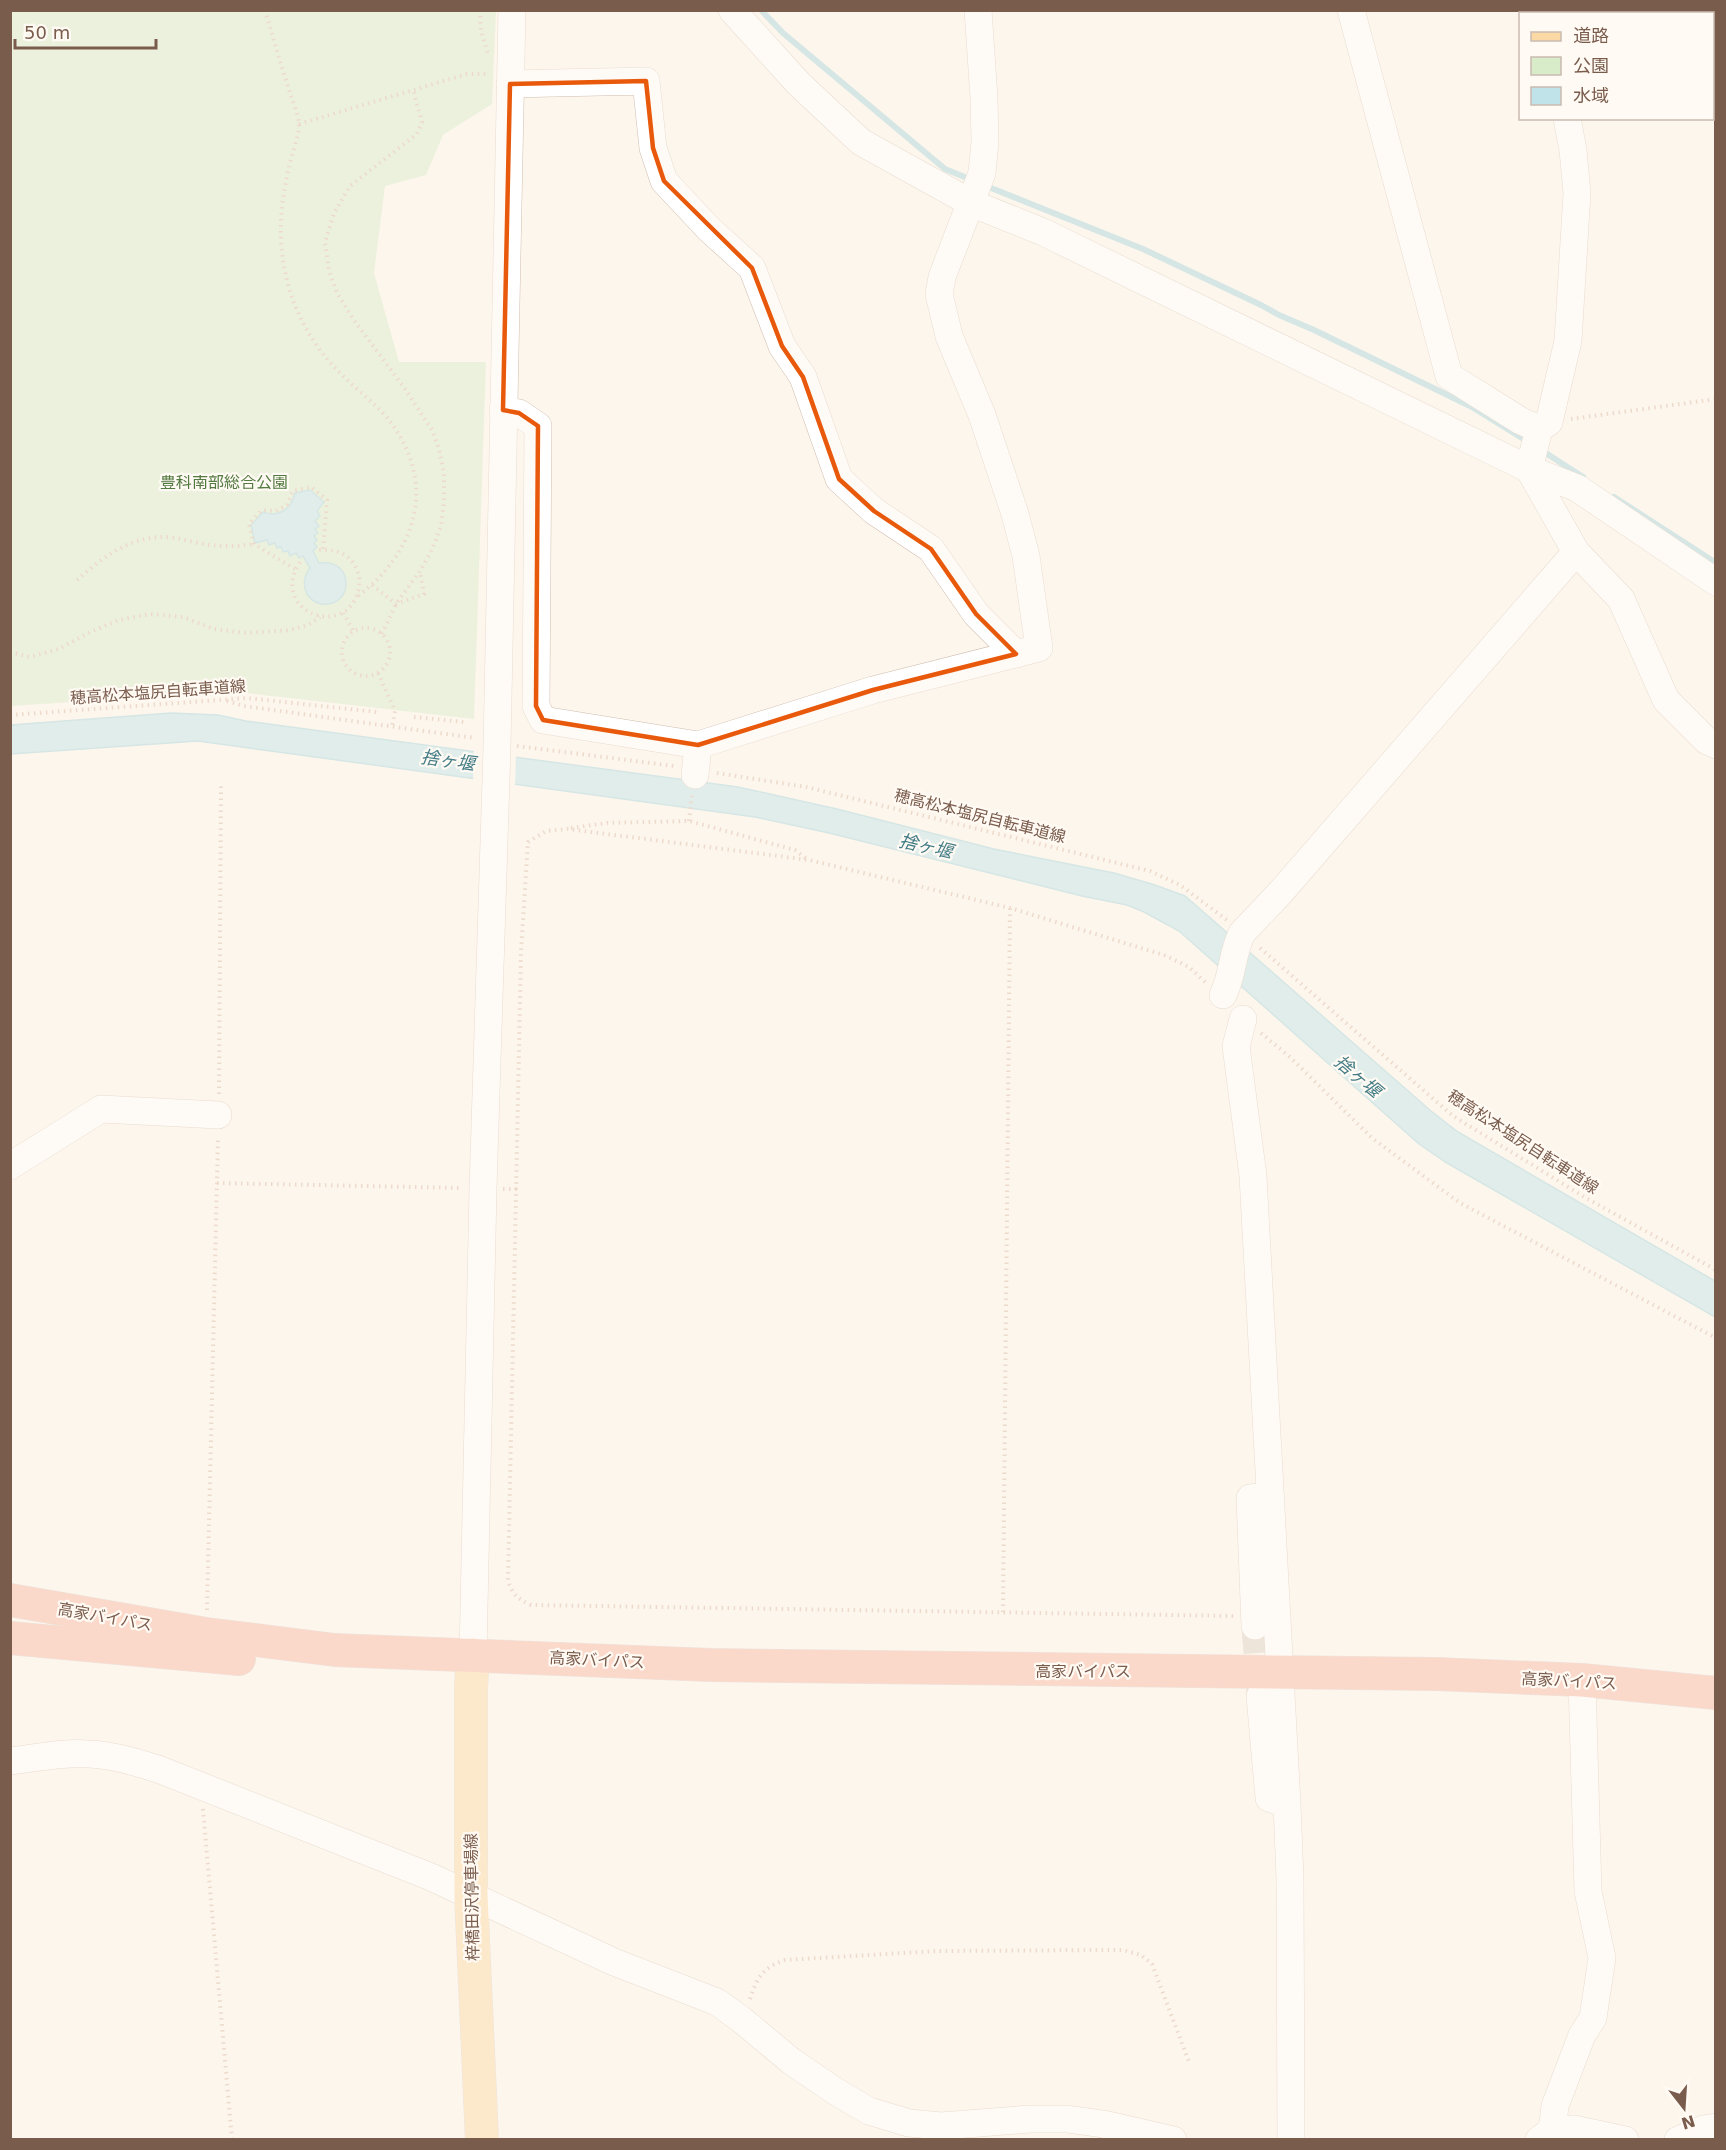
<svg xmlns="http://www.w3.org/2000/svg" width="1726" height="2150" viewBox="0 0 1726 2150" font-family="'DejaVu Sans','Noto Sans JP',sans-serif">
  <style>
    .green { fill: #d8ecc9 }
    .water { fill: #bfe3e8; stroke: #a5d3da; stroke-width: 1.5 }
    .pier { fill: #fdf6ec }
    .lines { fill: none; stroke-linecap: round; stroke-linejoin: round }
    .stream { stroke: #a5d3da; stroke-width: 6 }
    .minor-tunnel { stroke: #dcd0c4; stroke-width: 27; stroke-dasharray: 27 14; stroke-linecap: butt }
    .minor-casing { stroke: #d1beb0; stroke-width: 28 }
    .major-casing { stroke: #dad1cd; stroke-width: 34 }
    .highway-casing { stroke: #dad1cd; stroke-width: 34 }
    .path { stroke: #d9b8a5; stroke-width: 4; stroke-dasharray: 1.5 4.5; stroke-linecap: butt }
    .minor { stroke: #fff; stroke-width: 27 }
    .major { stroke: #fbd9a5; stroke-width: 33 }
    .highway { stroke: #f7b7a3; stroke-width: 33 }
    .marked { fill: none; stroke: #e8590c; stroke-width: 4.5; stroke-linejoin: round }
    .labels { text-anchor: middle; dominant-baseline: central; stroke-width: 4.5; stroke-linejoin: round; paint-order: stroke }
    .park-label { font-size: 16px; fill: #537a41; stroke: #fffaf3 }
    .street-label { font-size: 16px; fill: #7a5c4d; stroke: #fffaf3 }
    .water-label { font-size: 18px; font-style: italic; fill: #437c86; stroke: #fffaf3 }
  </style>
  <rect width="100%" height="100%" fill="#fdf6ec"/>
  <path class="green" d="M11,11H496L492,104L443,135L426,175L385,186L374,273L399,362H486L474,719L246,693L192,694L11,706Z"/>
  <g class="water">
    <path d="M310,490L324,502L317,511L320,516L315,521L319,526L315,529L318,533L314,536L317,540L314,543L317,547L313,551L319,563C356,558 353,608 322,604C316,603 310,599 307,594C302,584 304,576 310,568L303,556L299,558L296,553L290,556L288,551L283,552L281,547L277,548L275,543L269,545L267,540L255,543L251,525L263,512C279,518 291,509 295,493Z"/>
    <path d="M171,713L218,715L246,721L738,787L837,809L994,849L1114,873L1155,885L1185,896L1431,1111L1458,1132L1715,1281V1317L1447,1163L1419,1144L1179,931L1144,912L1127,905L1082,896L829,833L755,817L198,741L11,754V725Z"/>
  </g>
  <path class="pier" d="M474,748L516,754L515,787L473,781Z"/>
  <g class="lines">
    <g class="stream">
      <path d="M761,10L783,33L945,169L972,180"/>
      <path d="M986,186L1143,249L1261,305L1279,315L1314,330L1472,407L1530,443"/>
      <path d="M1541,450L1583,477"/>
      <path d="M1614,497L1716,563"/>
    </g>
    <path class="minor-tunnel" d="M1255,1626L1260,1692"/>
    <defs>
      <g id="minor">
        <path d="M732,10L799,84L861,142L971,203L1043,232L1529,469L1577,488L1716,582"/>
        <path d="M1351,10L1449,376L1521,421L1539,429L1529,469L1576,552L1621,599L1666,700L1707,741L1716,745"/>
        <path d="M1560,10V14"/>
        <path d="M510,84L646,81L653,148L664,181L709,229L752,268L782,346L803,377L839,479L874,511L931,549L976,614L1016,654"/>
        <path d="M503,410L519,413L538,426L536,706L543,720L698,745L873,690L1039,648L1026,556L1015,514L982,415L949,336L939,294L942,277L982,173L985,142L984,98L978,10"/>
        <path d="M1539,429L1549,422L1568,341L1577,193L1573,150L1567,118"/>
        <path d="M695,775L698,745"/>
        <path d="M1223,995C1233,975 1232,953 1242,933L1280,893L1576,552"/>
        <path d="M1243,1019L1236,1046L1253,1176L1287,1804L1290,1879L1291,2140"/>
        <path d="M10,1166L101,1109L218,1115"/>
        <path d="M1255,1626L1250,1498L1270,1495"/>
        <path d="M473,1655L483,1189L497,747L512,10"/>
        <path d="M1260,1696L1269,1798L1283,1803"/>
        <path d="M10,1761C36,1758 63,1752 89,1754C113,1755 135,1762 158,1769L431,1877L614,1962L717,2002L742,2020L791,2061L835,2091L869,2111L909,2123L941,2126L1030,2119H1067L1103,2124L1173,2140"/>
        <path d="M1552,2130L1555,2106L1582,2035L1593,2018L1602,1958L1588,1891L1582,1680"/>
        <path d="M1539,2140L1552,2130L1574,2129L1625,2140"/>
        <path d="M1678,2140L1703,2129L1716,2127"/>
      </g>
      <path id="major" d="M473,1655L471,1688V1895L482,2140"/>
      <g id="highway">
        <path d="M10,1600L206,1634L335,1650L711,1665L1436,1674L1582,1680L1716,1693"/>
        <path d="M10,1638L239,1659"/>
      </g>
    </defs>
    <use href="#minor" class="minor-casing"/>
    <use href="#major" class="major-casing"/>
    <use href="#highway" class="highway-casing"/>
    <g class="path">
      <path d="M265,10C273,38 281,65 290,93C293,102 298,114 299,123C300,134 291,156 289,167C279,211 277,244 289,288C299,322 318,352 343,376C358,391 376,404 389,420C438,484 417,551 357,597"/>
      <path d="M480,10L481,31L488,54"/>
      <path d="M299,124L467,74H489"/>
      <path d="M1571,419L1716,399"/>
      <path d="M300,562C268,612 346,640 358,591C361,582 359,572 354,564C345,551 331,549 317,550"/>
      <path d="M295,569L254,544L249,524L262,510L276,511L287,505L293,491L311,487L327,500L323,550"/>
      <path d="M77,580C105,555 136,532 176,538C182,539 188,541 194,542C214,547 233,547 254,544"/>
      <path d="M372,585L396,604L424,594L420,571"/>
      <path d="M343,613L354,632"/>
      <circle cx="366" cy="652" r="24"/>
      <path d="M382,634L396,604L420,571L432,550L441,526L444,502V474L439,449L432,430L403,386L353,319L337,293L329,271L325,242L334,213L350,186L417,134L422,122L413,90"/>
      <path d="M10,652L30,657L59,649L90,632L119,620L150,614L183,617L214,629L246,633L290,630L308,625L320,617"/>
      <path d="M378,673L395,711L392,727"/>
      <path d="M227,701L244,706L475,738"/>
      <path d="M10,715L247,698L377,712"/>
      <path d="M414,717L464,722"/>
      <path d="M517,746L674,766"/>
      <path d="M717,773L806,787L1150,871L1180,885L1227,920"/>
      <path d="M689,821L692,794"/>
      <path d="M571,828L607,823L689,821L795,850L808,860"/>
      <path d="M1260,948L1453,1116L1586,1198L1716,1270"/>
      <path d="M1205,982L1189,967L1164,955L1010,908L809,860L568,829L546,831L528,842L521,952L508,1581C513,1595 518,1599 531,1605L1235,1616"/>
      <path d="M1261,1033L1291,1058L1372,1138L1460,1203L1716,1338"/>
      <path d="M219,1094L221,782"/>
      <path d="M217,1183L463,1188"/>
      <path d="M503,1189H517"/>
      <path d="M207,1610L218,1137"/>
      <path d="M1003,1612L1010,908"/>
      <path d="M203,1809L232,2140"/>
      <path d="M750,1999C757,1978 762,1968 785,1960L937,1951L1123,1950L1141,1955L1152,1964L1189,2062"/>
    </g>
    <use href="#minor" class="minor"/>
    <use href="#major" class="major"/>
    <use href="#highway" class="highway"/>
  </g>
  <path d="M0 0H1726V2150H0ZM646,81L653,148L664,181L752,268L782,346L803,377L839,479L874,511L931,549L976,614L1016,654L873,690L698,745L543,720L536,706L538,426L519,413L503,410L510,84Z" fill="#fdf6ec" fill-opacity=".55" fill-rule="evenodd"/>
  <path class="marked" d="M646,81L653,148L664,181L752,268L782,346L803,377L839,479L874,511L931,549L976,614L1016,654L873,690L698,745L543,720L536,706L538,426L519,413L503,410L510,84Z"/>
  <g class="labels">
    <g class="park-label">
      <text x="224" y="482">豊科南部総合公園</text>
    </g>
    <g class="street-label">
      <text transform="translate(158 692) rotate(-4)">穂高松本塩尻自転車道線</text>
      <text transform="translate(980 816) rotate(14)">穂高松本塩尻自転車道線</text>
      <text transform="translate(1523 1142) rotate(33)">穂高松本塩尻自転車道線</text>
      <text transform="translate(105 1617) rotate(10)">高家バイパス</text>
      <text transform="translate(597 1660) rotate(3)">高家バイパス</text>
      <text x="1083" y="1671">高家バイパス</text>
      <text transform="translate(1569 1681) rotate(3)">高家バイパス</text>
      <text transform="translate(472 1897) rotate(-91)">梓橋田沢停車場線</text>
    </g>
    <g class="water-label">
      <text transform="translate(448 760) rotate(8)">捨ヶ堰</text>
      <text transform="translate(926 846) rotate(13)">捨ヶ堰</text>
      <text transform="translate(1358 1076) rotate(40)">捨ヶ堰</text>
    </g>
  </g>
  <rect width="1726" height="2150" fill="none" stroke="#7a5c4d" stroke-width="24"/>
  <rect x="1519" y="12" width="195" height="108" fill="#fffaf3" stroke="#cabbb1" stroke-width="1.5"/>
  <rect x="1531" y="32" width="30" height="9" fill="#fbd9a5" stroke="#cabbb1" stroke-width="1.5"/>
  <text x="1573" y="42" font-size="18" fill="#7a5c4d">道路</text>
  <rect x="1531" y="57" width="30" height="18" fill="#d8ecc9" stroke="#cabbb1" stroke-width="1.5"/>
  <text x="1573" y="72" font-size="18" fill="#7a5c4d">公園</text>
  <rect x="1531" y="87" width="30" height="18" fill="#bfe3e8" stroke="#cabbb1" stroke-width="1.5"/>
  <text x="1573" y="102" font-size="18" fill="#7a5c4d">水域</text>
  <g transform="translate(1684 2108) rotate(163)" stroke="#fffaf3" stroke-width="4.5" paint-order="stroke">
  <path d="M0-4.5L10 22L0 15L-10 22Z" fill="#7a5c4d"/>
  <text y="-9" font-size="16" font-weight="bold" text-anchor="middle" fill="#7a5c4d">N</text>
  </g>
  <path d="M15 39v9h141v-9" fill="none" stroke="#7a5c4d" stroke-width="3"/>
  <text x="24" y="39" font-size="18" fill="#7a5c4d" stroke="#fffaf3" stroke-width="4.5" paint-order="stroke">50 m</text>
</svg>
